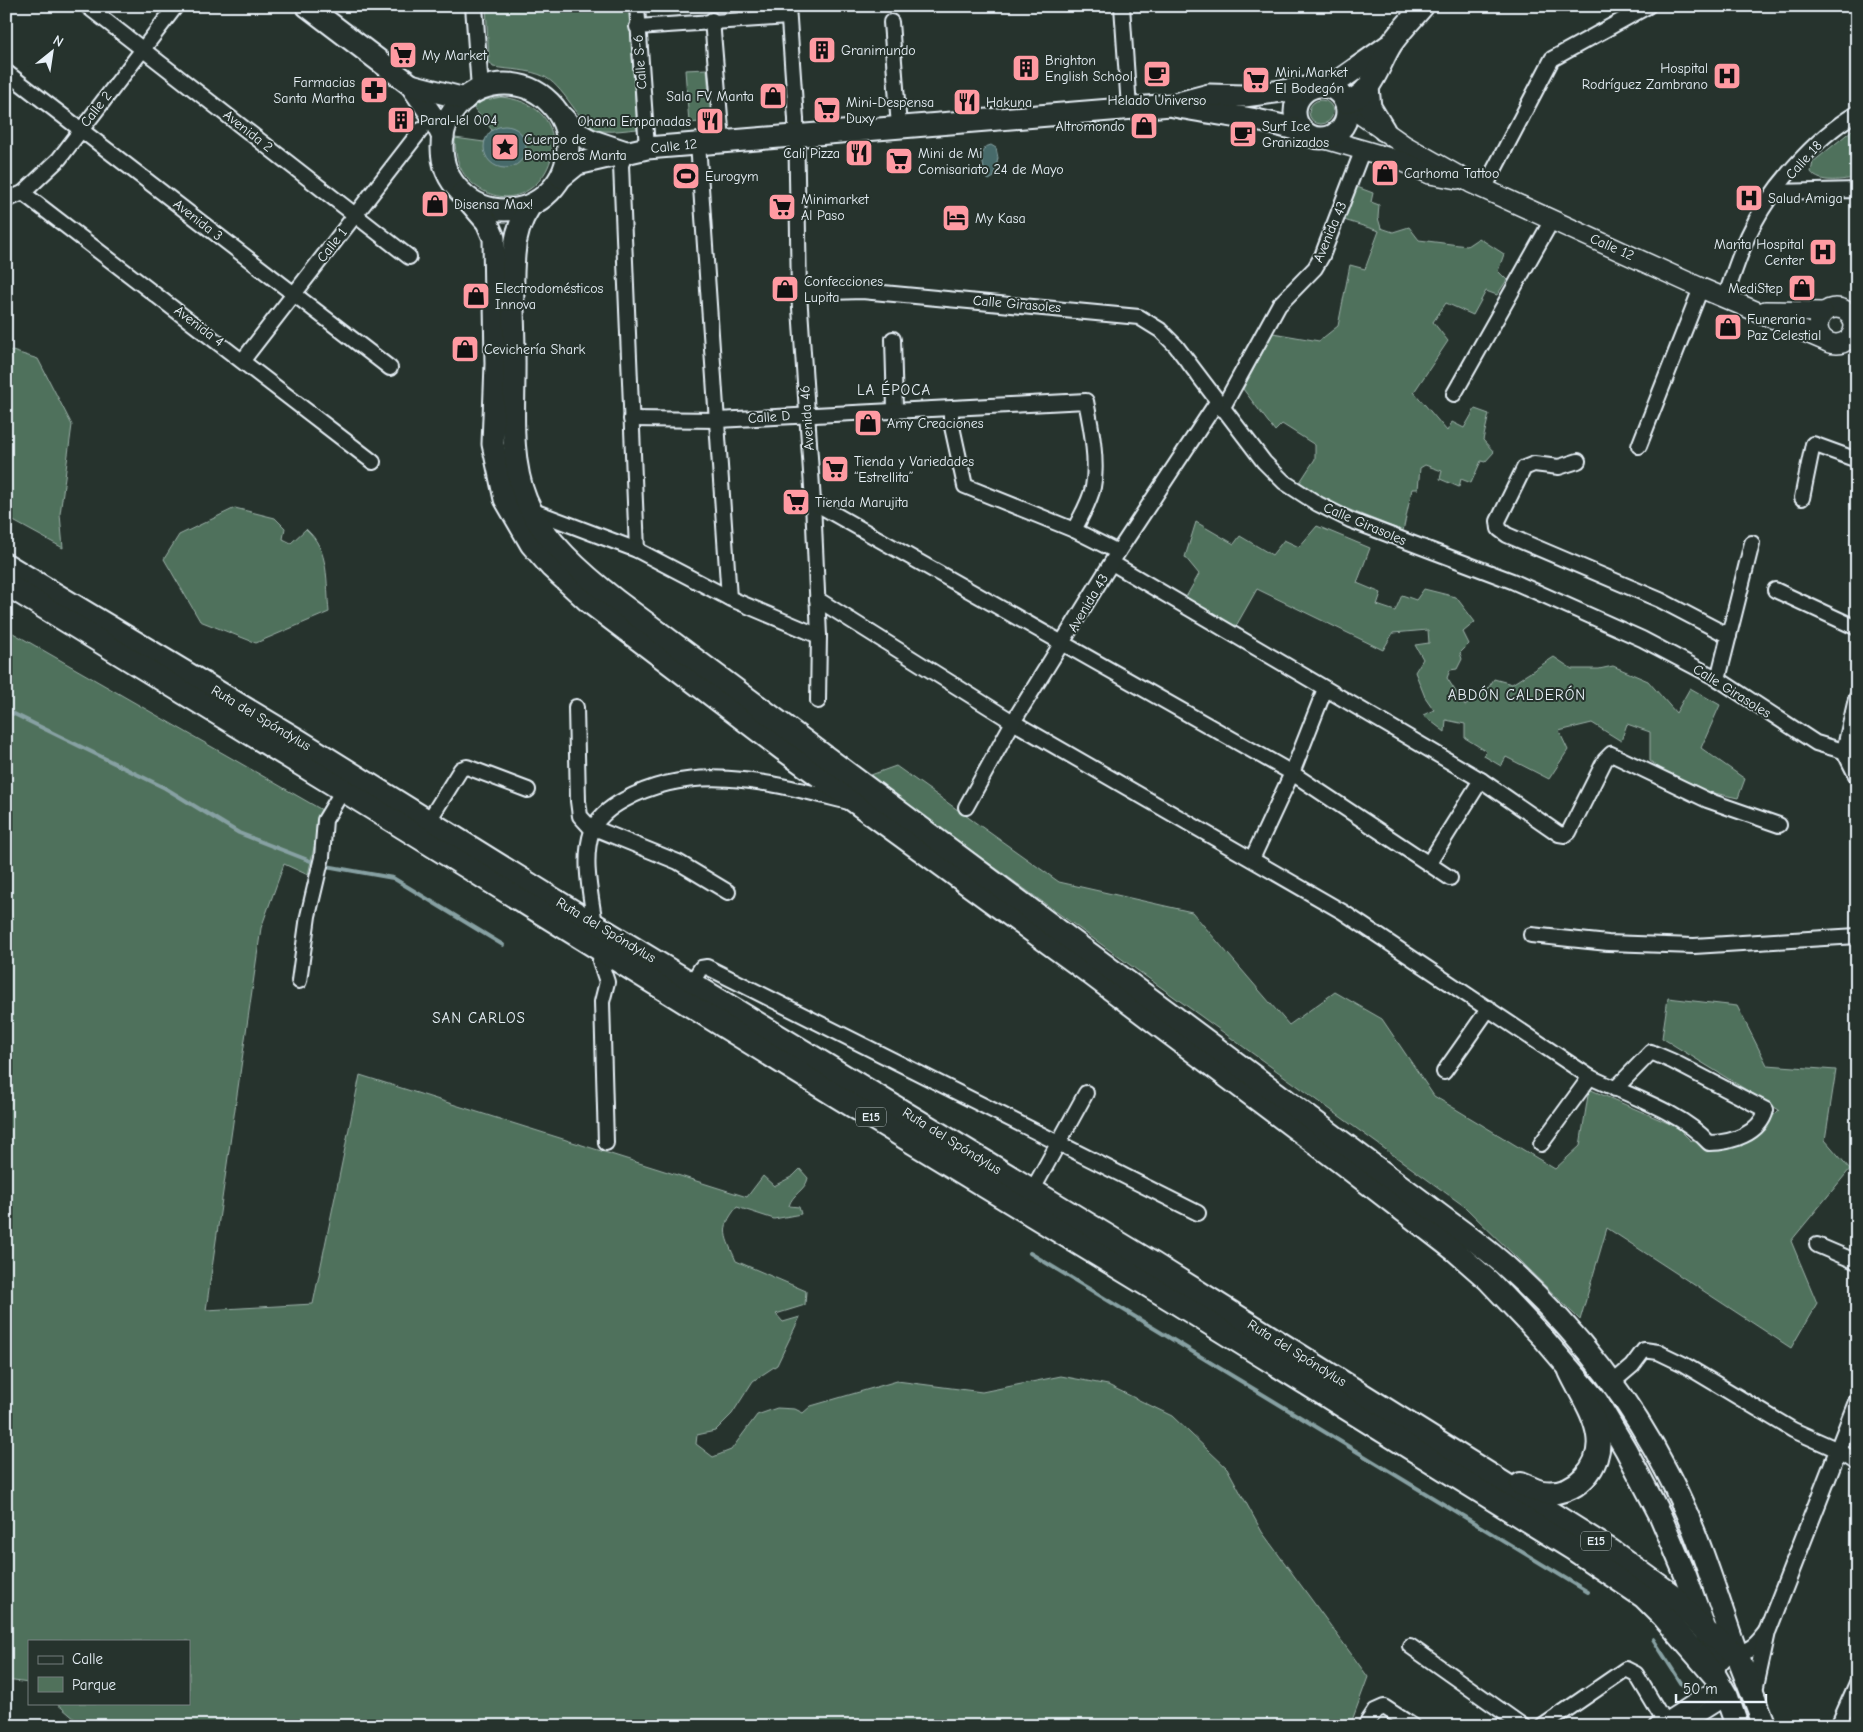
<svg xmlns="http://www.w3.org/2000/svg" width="1863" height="1732" viewBox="0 0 1863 1732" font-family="'Comic Neue',sans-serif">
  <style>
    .green { fill: #50715b; stroke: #9cb1aa }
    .water { fill: #476b6b; stroke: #87a1a3 }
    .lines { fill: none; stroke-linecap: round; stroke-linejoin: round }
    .stream { stroke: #87a1a3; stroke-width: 4 }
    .minor-casing { stroke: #e8f1f8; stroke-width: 18 }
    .tertiary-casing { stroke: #e8f1f8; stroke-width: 20 }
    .secondary-casing { stroke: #e8f1f8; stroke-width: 22 }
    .primary-casing { stroke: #e8f1f8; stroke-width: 25 }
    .trunk-casing { stroke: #e8f1f8; stroke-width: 26 }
    .minor { stroke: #26332d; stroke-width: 14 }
    .tertiary { stroke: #26332d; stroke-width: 16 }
    .secondary { stroke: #26332d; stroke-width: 19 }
    .primary { stroke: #26332d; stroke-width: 21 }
    .trunk { stroke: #26332d; stroke-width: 22 }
    .labels { text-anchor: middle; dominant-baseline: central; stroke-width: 4; stroke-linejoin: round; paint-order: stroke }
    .shield { fill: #26332d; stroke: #aeb8bb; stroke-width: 1 }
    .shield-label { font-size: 12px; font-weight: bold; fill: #e8f1f8 }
    .poi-label { font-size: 14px; fill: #e8f1f8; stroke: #26332d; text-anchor: start }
    .street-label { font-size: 14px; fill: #e8f1f8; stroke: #26332d }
    .neighbourhood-label { font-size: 15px; letter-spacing: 1px; fill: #e8f1f8; stroke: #26332d }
  </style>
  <rect width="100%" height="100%" fill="#26332d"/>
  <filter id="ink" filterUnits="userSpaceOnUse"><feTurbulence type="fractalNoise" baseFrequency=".02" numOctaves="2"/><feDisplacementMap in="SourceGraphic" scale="10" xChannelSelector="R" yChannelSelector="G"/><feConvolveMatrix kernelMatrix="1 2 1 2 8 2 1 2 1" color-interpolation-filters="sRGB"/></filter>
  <g filter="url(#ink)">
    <g class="green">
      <path d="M486,6H629L637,129C626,130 614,132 603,131C580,129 568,90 545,77C529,69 510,70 493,67L489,61Z"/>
      <path d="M707,69L711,121L689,123L685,70Z"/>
      <path d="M501,97C597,107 543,232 477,187C460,175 455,159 455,138L484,142L492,130L473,107L485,100Z"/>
      <circle cx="1321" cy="112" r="12"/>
      <path d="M1857,126V178C1843,179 1820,185 1811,172L1813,162Z"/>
      <path d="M1357,187L1373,193L1371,202L1379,205L1378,218L1381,228L1393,232L1409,227L1419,240L1467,246L1479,238L1504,254L1498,271L1507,280L1497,295L1486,291L1473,315L1446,303L1433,322L1448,341L1414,392L1447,431L1452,422L1464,428L1475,409L1489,414L1483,440L1494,452L1485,462L1481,461L1471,483L1461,479L1459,487L1440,479L1442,471L1425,465L1420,468L1418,489H1412L1403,531L1330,502L1300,482L1315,459V445L1282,424L1275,431L1243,389L1273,333L1319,341L1338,326L1350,265L1365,269L1379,231L1344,220Z"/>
      <path d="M6,349L38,359L72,425L60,514L63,548L6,517Z"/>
      <path d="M235,508L275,518L285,528L283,539L291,543L306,529C330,550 326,582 329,612L256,643L200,621L164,559L179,535Z"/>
      <path d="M1196,522L1234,544L1240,536L1272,555L1284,540L1299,547L1317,526L1370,548L1357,583L1381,593L1377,605L1395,611L1402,595L1416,600L1424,589L1456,597L1475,622L1463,632L1469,644L1460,653L1462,659L1457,669L1450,670L1447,678L1465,706L1487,690L1494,679L1512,684L1554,657L1572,669H1599L1613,666L1648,681L1676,713L1690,688L1720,705L1701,748L1745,779L1738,798L1686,787L1650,761V732L1627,724L1621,741L1592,723L1559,731L1568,750L1549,779L1506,757L1501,766L1484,756L1486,751L1465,738V724L1446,720L1445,732L1423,715L1434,710L1425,697L1415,672L1423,659L1415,645L1429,643L1428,630L1393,633L1383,650L1257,589L1232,633L1182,604L1199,574L1185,557Z"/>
      <path d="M6,629L322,810L308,875L284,864L261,928L206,1310L313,1304L360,1075L747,1197L763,1176L774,1186L793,1176L800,1169L808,1178C806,1190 792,1194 789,1206L799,1207L801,1214L774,1219L737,1207C718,1230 726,1237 736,1261L806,1291L805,1305L776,1314L783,1322L800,1317L777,1365L753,1381L732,1414L715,1431L697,1435L696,1444L713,1457L731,1450L757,1415L777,1408L795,1409L803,1413L811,1406L897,1381L982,1392L1061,1376L1108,1385L1172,1416L1227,1468L1262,1532L1368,1677L1350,1726H70L76,1720L56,1703H189V1641H29V1683L6,1680Z"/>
      <path d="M896,766L1059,882L1192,912L1289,1025L1335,992L1382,1019L1434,1096L1555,1169L1580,1146L1589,1089L1677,1127L1690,1140L1715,1149L1742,1146L1779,1110L1662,1038L1668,998L1737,1006L1767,1065L1836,1070L1825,1140L1850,1169L1791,1241L1817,1303L1791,1348L1607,1228L1580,1320L1464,1206L868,776Z"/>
    </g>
    <g class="water">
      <circle cx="505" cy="147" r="21"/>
      <path d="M991,145L996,148L998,158L994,177L989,180L985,177L982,156L985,147Z"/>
    </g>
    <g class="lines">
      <g class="stream">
        <path d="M6,710L165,788L239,833L313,862"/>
        <path d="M326,866L393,878L503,945"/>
        <path d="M1030,1253L1588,1592"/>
        <path d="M1653,1639L1692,1700"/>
        <path d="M1701,1718L1705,1726"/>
      </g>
      <defs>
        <g id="minor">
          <path d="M87,6L409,257"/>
          <path d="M637,6L647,148"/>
          <path d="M788,6L796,119L799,293L813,502L819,636L818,701"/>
          <path d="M1122,6L1129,108"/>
          <path d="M712,20L722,141"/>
          <path d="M891,22L899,127"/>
          <path d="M637,27L788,17"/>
          <path d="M6,72L390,368"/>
          <path d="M698,143L729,598"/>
          <path d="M626,152L621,165L637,550"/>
          <path d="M1484,189L1552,59L1648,6"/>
          <path d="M1775,192L1857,190"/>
          <path d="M23,193L373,462"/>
          <path d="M6,200L23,193L59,159L176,6"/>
          <path d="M799,293L862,291L1139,317L1160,330L1176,346L1264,462L1284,482L1318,504L1350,520L1512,581L1642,639L1718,679L1816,743L1857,755"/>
          <path d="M1725,298C1732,278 1739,256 1748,236C1768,191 1814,138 1857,113"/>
          <path d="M1853,322L1857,321"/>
          <path d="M893,339L895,409"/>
          <path d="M243,360L421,130"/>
          <path d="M1454,394L1552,220"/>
          <path d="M951,409V422L965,486L1074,530L1118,552"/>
          <path d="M1222,409L1279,305L1315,268L1322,256L1363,149"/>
          <path d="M631,419L718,420L1086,401C1091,426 1098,462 1093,487C1090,502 1081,516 1074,530"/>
          <path d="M1639,446L1701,288"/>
          <path d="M1578,461L1559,467L1534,464L1524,468L1498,521L1499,529L1507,535L1660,600L1729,636"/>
          <path d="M1802,498L1813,444L1857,460"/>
          <path d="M813,502L1292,773L1450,878"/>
          <path d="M531,510L637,550L729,598L819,636"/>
          <path d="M1112,563L1481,780L1559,834L1565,835L1569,832L1605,760L1611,754L1707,800L1779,825"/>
          <path d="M1775,590L1857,628"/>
          <path d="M817,599L1013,722L1343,912L1590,1077C1627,1095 1682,1112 1709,1143C1731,1143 1760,1134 1766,1110L1672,1061L1651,1052L1615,1089"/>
          <path d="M1718,679L1752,543"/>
          <path d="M576,707L578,801L580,816L589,826L678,862L728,892"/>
          <path d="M966,807L1013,722L1118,552L1217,402"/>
          <path d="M428,822L461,769L467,767L528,790"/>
          <path d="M1252,859L1292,773L1325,689"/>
          <path d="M1429,863L1481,780"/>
          <path d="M595,925C591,895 582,860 592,831C598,816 611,807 624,800C696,760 775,784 849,802"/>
          <path d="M1531,935L1608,943L1694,946L1857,936"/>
          <path d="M601,949L600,961L607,982L602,1002L606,1143"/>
          <path d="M299,981L308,916L322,857L325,820L343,790"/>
          <path d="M692,982L701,968L707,967L1198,1213"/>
          <path d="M1444,1072L1489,1008"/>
          <path d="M1541,1144L1590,1077"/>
          <path d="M1032,1191L1086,1093"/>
          <path d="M1817,1245L1857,1262"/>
          <path d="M1612,1383L1632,1366L1644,1350L1658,1352L1683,1364L1793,1430L1838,1450L1857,1462"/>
          <path d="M1410,1646L1523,1726"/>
          <path d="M1365,1726L1375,1711L1384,1707L1413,1726"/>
          <path d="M1543,1726L1626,1669L1636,1674L1667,1726"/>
          <path d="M1656,1726L1720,1685"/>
          <path d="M1681,1726L1727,1697"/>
          <path d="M1838,1726L1857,1683"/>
        </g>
        <g id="tertiary">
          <path d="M474,6L480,89"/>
          <path d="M1857,699L1845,751L1857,775"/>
          <path d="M1715,1676C1718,1652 1733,1658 1750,1649C1757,1646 1762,1638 1767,1632"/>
          <path d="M1753,1696L1767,1632L1857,1402"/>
        </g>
        <g id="secondary">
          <path d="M1347,105L1404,145L1471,183L1701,288L1826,341"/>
          <path d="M1325,139L1404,162L1430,174L1457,179"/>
          <circle cx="1836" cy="326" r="18"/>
          <path d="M1765,311L1823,312"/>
        </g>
        <g id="primary">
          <path d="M307,6L411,85L433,117L443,137"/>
          <circle cx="505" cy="147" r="63"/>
          <path d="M411,85L465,99"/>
          <circle cx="1321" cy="112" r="26"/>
          <path d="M1327,87L1337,82L1388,46"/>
          <path d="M1368,88L1370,107L1384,130"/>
          <path d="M1345,102C1373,96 1378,64 1392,43C1401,30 1413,18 1423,6"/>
          <path d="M1174,106C1218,115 1261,118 1304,132"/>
          <path d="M562,117L577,133L590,140L626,152"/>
          <path d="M561,177L577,164L647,148L1171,105L1209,95L1244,96L1313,87"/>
          <path d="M462,193L487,222L494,238L496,364L493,444L505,499L531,544L551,567L590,603L782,749L1085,970L1340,1162L1454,1250L1488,1280L1544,1339L1597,1401L1626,1450L1660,1515L1685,1574L1706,1632L1715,1676"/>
          <path d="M530,206C520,221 515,237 514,255C511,288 514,322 514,354C515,401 508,456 526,500C542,539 584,575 617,601L1428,1206C1455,1227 1484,1246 1509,1269C1573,1327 1629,1397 1668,1474C1698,1531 1716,1594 1737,1654"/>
        </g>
        <g id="trunk">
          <path d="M6,565L299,741L595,925L1152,1263L1610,1550L1672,1595L1706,1632L1737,1654L1765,1726"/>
          <path d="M6,584L343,790L838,1097L1172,1300L1573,1549L1644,1597L1663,1616L1715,1676L1727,1697L1737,1726"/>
          <path d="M1521,1484C1527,1486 1535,1491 1542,1492C1575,1497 1603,1467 1598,1435C1595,1413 1579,1391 1570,1371"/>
        </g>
      </defs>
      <use href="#minor" class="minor-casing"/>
      <use href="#tertiary" class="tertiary-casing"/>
      <use href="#secondary" class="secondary-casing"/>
      <use href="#primary" class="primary-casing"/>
      <use href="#trunk" class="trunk-casing"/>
      <use href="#minor" class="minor"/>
      <use href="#tertiary" class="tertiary"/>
      <use href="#secondary" class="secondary"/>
      <use href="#primary" class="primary"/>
      <use href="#trunk" class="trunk"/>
    </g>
  </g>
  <defs>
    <symbol id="building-square" viewBox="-11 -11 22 22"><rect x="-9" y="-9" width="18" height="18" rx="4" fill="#ff9aa2" stroke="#26332d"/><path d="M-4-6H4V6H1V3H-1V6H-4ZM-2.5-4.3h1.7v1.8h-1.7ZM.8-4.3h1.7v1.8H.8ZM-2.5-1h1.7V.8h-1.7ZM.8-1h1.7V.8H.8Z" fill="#111"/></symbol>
    <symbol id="supermarket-square" viewBox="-11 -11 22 22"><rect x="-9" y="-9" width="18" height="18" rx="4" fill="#ff9aa2" stroke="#26332d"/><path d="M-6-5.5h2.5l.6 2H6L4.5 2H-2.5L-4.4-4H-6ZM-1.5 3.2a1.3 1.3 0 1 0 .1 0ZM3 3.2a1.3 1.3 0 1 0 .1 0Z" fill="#111"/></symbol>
    <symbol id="cafe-square" viewBox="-11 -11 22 22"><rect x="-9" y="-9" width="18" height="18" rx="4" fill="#ff9aa2" stroke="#26332d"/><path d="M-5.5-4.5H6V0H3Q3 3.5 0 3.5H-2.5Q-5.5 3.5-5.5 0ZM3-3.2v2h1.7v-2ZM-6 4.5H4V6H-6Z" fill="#111"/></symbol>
    <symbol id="hospital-square" viewBox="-11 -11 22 22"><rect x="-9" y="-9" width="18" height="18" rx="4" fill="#ff9aa2" stroke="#26332d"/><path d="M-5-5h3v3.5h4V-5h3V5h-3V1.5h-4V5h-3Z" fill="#111"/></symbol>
    <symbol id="pharmacy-square" viewBox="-11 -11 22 22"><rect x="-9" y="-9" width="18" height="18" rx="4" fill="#ff9aa2" stroke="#26332d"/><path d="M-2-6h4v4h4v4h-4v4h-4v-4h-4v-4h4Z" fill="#111"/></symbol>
    <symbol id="shop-square" viewBox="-11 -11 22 22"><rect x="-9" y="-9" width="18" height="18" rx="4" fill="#ff9aa2" stroke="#26332d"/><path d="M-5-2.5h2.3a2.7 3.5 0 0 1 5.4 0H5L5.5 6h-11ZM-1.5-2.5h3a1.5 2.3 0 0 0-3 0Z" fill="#111"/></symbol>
    <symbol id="restaurant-square" viewBox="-11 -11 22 22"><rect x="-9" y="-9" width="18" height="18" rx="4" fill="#ff9aa2" stroke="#26332d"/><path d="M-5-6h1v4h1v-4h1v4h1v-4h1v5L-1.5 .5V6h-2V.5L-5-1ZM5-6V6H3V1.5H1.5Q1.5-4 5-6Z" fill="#111"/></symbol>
    <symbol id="sight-square" viewBox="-11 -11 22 22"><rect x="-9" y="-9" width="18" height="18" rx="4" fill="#ff9aa2" stroke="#26332d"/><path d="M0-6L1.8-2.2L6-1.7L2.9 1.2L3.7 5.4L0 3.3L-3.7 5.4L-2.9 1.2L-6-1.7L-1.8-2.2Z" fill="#111"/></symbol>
    <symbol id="stadium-square" viewBox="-11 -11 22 22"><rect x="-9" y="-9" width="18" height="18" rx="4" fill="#ff9aa2" stroke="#26332d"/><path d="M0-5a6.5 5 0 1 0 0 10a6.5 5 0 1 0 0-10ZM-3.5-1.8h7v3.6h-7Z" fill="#111"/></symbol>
    <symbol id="hotel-square" viewBox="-11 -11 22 22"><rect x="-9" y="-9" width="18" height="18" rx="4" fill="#ff9aa2" stroke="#26332d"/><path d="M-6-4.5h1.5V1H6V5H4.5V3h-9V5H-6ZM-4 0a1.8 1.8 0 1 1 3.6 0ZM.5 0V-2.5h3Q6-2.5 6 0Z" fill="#111"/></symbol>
  </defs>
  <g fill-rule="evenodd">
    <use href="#building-square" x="806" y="34" width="32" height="32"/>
    <use href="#supermarket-square" x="387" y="39" width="32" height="32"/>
    <use href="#building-square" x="1010" y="52" width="32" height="32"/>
    <use href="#cafe-square" x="1141" y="58" width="32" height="32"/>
    <use href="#hospital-square" x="1711" y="60" width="32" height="32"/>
    <use href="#supermarket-square" x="1240" y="64" width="32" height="32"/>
    <use href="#pharmacy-square" x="358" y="74" width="32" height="32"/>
    <use href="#shop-square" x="757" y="80" width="32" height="32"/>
    <use href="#restaurant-square" x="951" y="86" width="32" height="32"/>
    <use href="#supermarket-square" x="811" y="94" width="32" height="32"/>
    <use href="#building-square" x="385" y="104" width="32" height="32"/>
    <use href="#restaurant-square" x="694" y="105" width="32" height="32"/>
    <use href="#shop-square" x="1128" y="110" width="32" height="32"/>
    <use href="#cafe-square" x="1227" y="118" width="32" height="32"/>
    <use href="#sight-square" x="489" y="131" width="32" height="32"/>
    <use href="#restaurant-square" x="843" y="137" width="32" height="32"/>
    <use href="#supermarket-square" x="883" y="145" width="32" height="32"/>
    <use href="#shop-square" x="1369" y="157" width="32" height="32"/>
    <use href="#stadium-square" x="670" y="160" width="32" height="32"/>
    <use href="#hospital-square" x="1733" y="182" width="32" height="32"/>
    <use href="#shop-square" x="419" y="188" width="32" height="32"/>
    <use href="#supermarket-square" x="766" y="191" width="32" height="32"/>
    <use href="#hotel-square" x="940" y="202" width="32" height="32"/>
    <use href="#hospital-square" x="1807" y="236" width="32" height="32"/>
    <use href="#shop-square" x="1786" y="272" width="32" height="32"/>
    <use href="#shop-square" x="769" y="273" width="32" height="32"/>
    <use href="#shop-square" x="460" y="280" width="32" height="32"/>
    <use href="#shop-square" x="1712" y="311" width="32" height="32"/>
    <use href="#shop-square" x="449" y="333" width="32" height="32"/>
    <use href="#shop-square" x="852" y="407" width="32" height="32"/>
    <use href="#supermarket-square" x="819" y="453" width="32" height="32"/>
    <use href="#supermarket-square" x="780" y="486" width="32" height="32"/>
  </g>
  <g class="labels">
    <g class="shield">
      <rect x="856" y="1107.5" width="30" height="19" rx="4"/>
      <rect x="1581" y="1531.5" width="30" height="19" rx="4"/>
    </g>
    <g class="shield-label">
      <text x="871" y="1117">E15</text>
      <text x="1596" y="1541">E15</text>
    </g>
    <g class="poi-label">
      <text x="841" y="50">Granimundo</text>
      <text x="422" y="55">My Market</text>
      <text x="1045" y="60">Brighton<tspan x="1045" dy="16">English School</tspan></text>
      <text x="1708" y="68" text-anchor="end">Hospital<tspan x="1708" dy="16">Rodríguez Zambrano</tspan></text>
      <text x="1275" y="72">Mini Market<tspan x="1275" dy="16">El Bodegón</tspan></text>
      <text x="355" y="82" text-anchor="end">Farmacias<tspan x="355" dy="16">Santa Martha</tspan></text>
      <text x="754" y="96" text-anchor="end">Sala FV Manta</text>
      <text x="1157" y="100" text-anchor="middle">Helado Universo</text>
      <text x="846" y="102">Mini-Despensa<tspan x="846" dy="16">Duxy</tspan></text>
      <text x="986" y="102">Hakuna</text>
      <text x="420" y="120">Paral-lel 004</text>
      <text x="691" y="121" text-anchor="end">Ohana Empanadas</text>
      <text x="1125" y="126" text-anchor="end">Altromondo</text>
      <text x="1262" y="126">Surf Ice<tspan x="1262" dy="16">Granizados</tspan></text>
      <text x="524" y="139">Cuerpo de<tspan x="524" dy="16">Bomberos Manta</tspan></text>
      <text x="840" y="153" text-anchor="end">Cali Pizza</text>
      <text x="918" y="153">Mini de Mi<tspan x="918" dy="16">Comisariato 24 de Mayo</tspan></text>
      <text x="1404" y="173">Carhoma Tattoo</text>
      <text x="705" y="176">Eurogym</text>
      <text x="1768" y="198">Salud Amiga</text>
      <text x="801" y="199">Minimarket<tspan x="801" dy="16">Al Paso</tspan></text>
      <text x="454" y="204">Disensa Max!</text>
      <text x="975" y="218">My Kasa</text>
      <text x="1804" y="244" text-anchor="end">Manta Hospital<tspan x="1804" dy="16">Center</tspan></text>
      <text x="804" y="281">Confecciones<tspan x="804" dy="16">Lupita</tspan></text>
      <text x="495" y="288">Electrodomésticos<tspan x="495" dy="16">Innova</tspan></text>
      <text x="1783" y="288" text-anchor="end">MediStep</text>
      <text x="1747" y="319">Funeraria<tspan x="1747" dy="16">Paz Celestial</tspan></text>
      <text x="484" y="349">Cevichería Shark</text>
      <text x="887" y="423">Amy Creaciones</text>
      <text x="854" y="461">Tienda y Variedades<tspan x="854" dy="16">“Estrellita”</tspan></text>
      <text x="815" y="502">Tienda Marujita</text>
    </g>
    <g class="street-label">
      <text transform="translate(640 62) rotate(-94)">Calle S-6</text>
      <text transform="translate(96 109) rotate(-52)">Calle 2</text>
      <text transform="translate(248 131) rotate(38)">Avenida 2</text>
      <text transform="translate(674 146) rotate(-6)">Calle 12</text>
      <text transform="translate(1804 160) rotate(-48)">Calle 18</text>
      <text transform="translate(198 220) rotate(38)">Avenida 3</text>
      <text transform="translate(1330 232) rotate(-67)">Avenida 43</text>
      <text transform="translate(332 245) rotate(-52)">Calle 1</text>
      <text transform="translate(1612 247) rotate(24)">Calle 12</text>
      <text transform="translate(1017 304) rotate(5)">Calle Girasoles</text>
      <text transform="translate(199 326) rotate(37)">Avenida 4</text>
      <text transform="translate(769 417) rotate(-4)">Calle D</text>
      <text transform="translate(807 418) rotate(-94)">Avenida 46</text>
      <text transform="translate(1365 524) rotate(23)">Calle Girasoles</text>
      <text transform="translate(1088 603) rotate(-59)">Avenida 43</text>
      <text transform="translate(1732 691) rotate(32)">Calle Girasoles</text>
      <text transform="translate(261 718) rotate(31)">Ruta del Spóndylus</text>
      <text transform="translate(606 930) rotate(31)">Ruta del Spóndylus</text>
      <text transform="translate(952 1141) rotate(32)">Ruta del Spóndylus</text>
      <text transform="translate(1297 1353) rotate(32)">Ruta del Spóndylus</text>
    </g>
    <g class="neighbourhood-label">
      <text x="894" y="390">LA ÉPOCA</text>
      <text x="1517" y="695">ABDÓN CALDERÓN</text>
      <text x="479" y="1018">SAN CARLOS</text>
    </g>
  </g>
  <rect width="1863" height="1732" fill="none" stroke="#26332d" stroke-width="25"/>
  <rect x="12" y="12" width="1838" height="1707" fill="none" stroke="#e8f1f8" stroke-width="2" filter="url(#ink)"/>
  <rect x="28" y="1640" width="162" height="65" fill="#26332d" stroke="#747f7e"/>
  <rect x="38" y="1656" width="25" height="8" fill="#26332d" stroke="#747f7e"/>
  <text x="72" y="1664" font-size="15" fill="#e8f1f8">Calle</text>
  <rect x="38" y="1677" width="25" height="15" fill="#50715b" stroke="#747f7e"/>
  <text x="72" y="1690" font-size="15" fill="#e8f1f8">Parque</text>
  <g transform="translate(52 52) rotate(30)" stroke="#26332d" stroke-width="4" paint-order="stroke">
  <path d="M0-4L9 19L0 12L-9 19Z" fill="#e8f1f8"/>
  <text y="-8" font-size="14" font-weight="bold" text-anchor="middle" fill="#e8f1f8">N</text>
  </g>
  <path d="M1676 1694v8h90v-8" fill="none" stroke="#e8f1f8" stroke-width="2.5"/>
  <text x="1683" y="1694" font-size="15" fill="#e8f1f8" stroke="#26332d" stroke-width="4" paint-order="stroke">50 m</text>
</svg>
